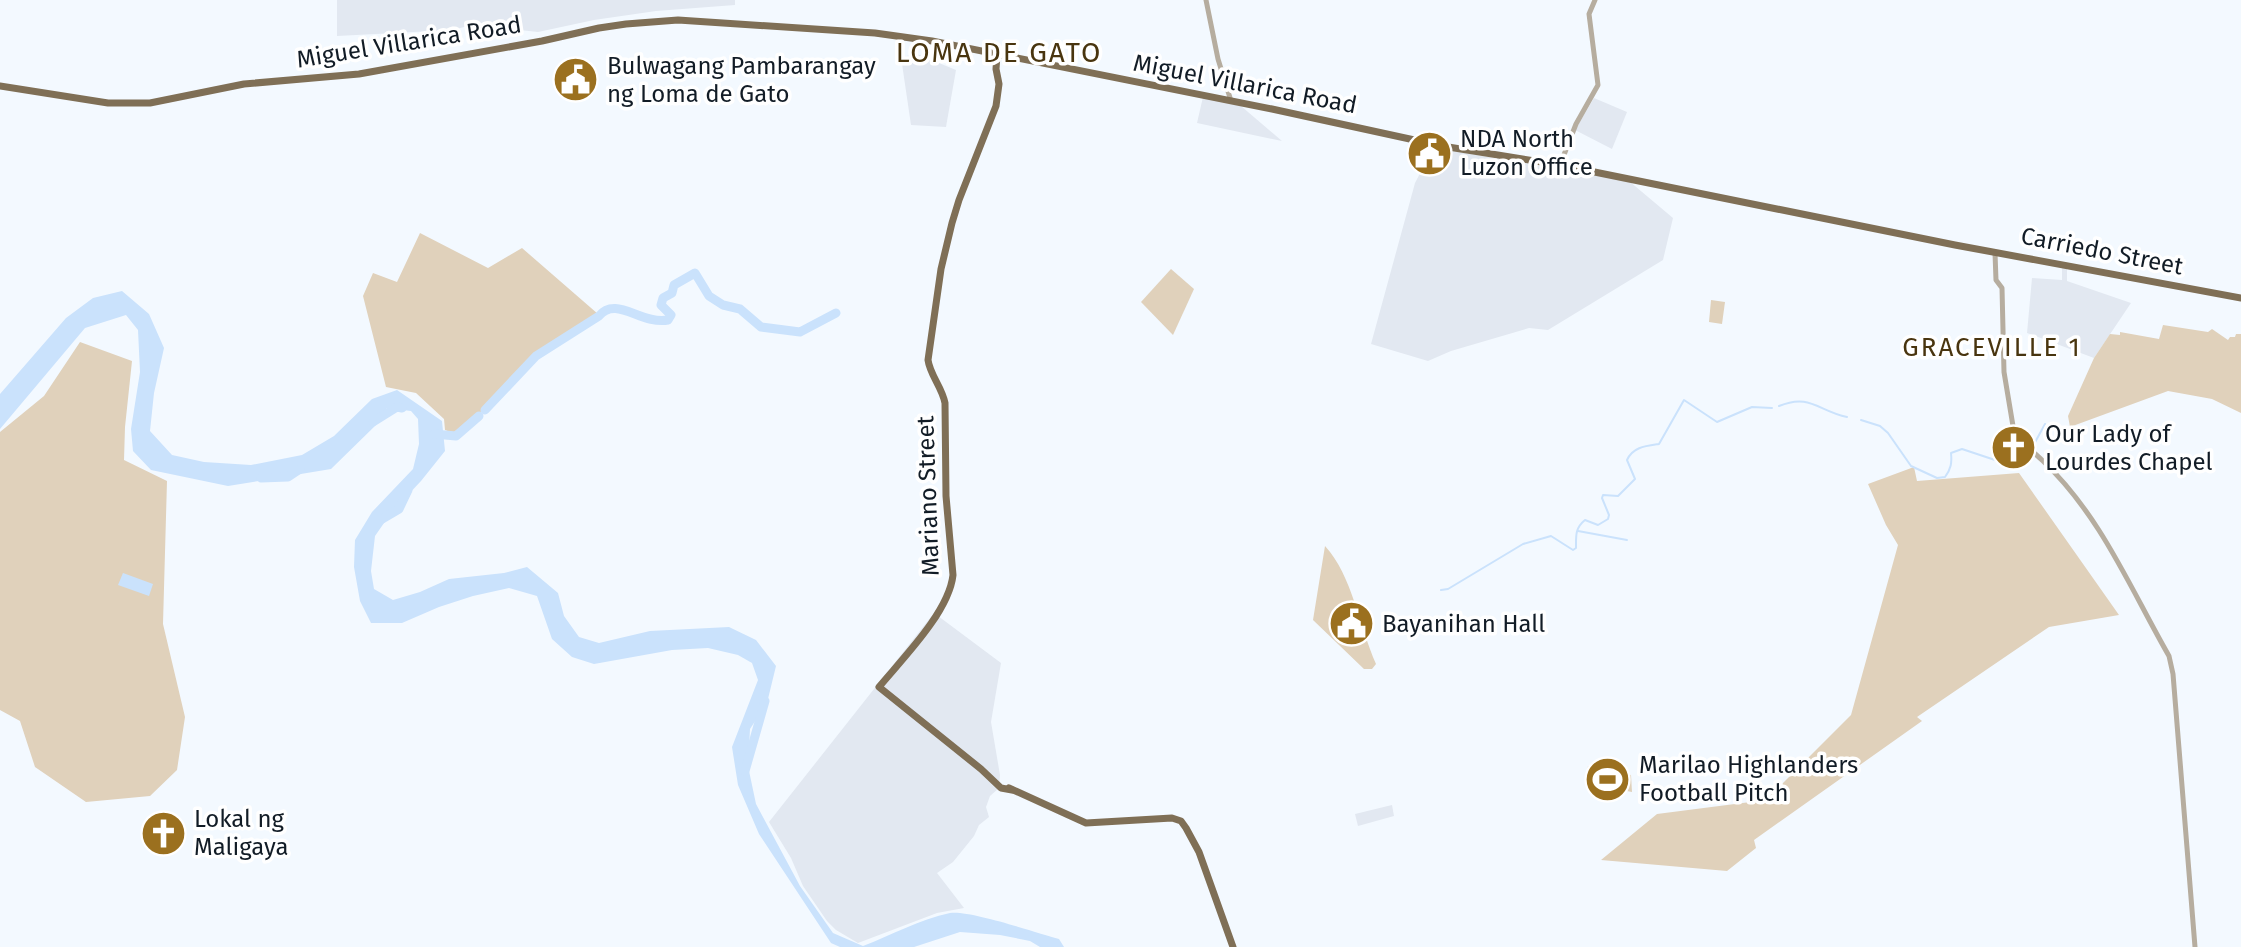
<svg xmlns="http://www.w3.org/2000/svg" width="2241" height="947" viewBox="0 0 2241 947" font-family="'Fira Sans',sans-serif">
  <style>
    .built { fill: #e2e8f1 }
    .green { fill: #e0d1bb }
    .water { fill: #cae2fc }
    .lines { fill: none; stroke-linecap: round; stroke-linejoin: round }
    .stream { stroke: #cae2fc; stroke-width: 2 }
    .river { stroke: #cae2fc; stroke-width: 9 }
    .minor { stroke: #b6ad9f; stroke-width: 5 }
    .major { stroke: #7f6f56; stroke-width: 7 }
    .labels { text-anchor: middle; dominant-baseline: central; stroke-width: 7; stroke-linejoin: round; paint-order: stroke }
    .street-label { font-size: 24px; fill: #121c26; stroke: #fff }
    .poi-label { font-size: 24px; fill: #121c26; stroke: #fff; text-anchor: start }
    .neighbourhood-label { font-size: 26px; letter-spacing: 2px; fill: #49350f; stroke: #fff }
    .quarter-label { font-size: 28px; letter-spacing: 2px; fill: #49350f; stroke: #fff }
  </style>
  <rect width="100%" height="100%" fill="#f3f9ff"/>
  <g class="built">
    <path d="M337,0H735V5L656,11L594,20L538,32L472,25L452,30L337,36Z"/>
    <path d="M917,54L956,70L946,127L911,125L901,57Z"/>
    <path d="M1203,97L1241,106L1282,141L1197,123Z"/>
    <path d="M1594,98L1627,112L1612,149L1575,130Z"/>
    <path d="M1434,146L1453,151L1629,181L1673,218L1663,260L1548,330L1529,328L1451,351L1428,361L1371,344L1415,183Z"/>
    <path d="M2062,267L2067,268V281L2131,303L2094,358L2027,333L2032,278L2062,280Z"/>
    <path d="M934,613L1001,663L991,722L1000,775L999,788L990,796L986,807L989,817L979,825L974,836L953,862L937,873L964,908L937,913L858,943L836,930L827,921L803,886L791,858L769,822Z"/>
    <path d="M1392,805L1394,816L1358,826L1355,814Z"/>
  </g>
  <g class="green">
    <path d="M420,233L488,268L522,248L598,314L537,353L474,419L456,434L445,430L444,419L416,393L386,387L363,296L373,273L397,282Z"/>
    <path d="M1171,269L1194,289L1173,335L1141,302Z"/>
    <path d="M1711,300L1725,302L1722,324L1709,322Z"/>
    <path d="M2163,325L2208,332L2212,329L2228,340L2230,337H2235L2236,334H2241V413L2212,399L2168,391L2070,427L2068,416L2094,358L2110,334L2120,335V332L2159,339Z"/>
    <path d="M80,342L132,361L125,427L124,460L167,481L163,624L185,717L177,770L150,796L86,802L35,767L20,721L0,710V432L44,396Z"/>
    <path d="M1914,467L1917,481L2019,473L2119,615L2049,627L1917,717L1922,721L1754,840L1756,848L1727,871L1601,860L1657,814L1766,800L1851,715L1898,545L1886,525L1868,484Z"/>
    <path d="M1325,546C1352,575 1360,628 1376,664L1372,669H1364L1313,620Z"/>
    <path d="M1588,766L1631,775L1632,792L1585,783Z"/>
  </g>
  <g class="water">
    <path d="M122,291L149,314L164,348L154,393L150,431L172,455L204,462L251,465L302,455L334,436L372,399L397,390L442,421L445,451L421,481L391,513L375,536L371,571L374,589L393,600L420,592L449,579L504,573L527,567L558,593L564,616L579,637L599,643L650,631L729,627L756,640L776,666L767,703L750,729L748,766L756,804L800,886L833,933L863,946C892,935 920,919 950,913C970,910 1037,933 1059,939L1064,947H1040L1030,941L1000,935L960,932L914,947H840L831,943L759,834L738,785L732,747L758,680L752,663L738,655L708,648L672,650L594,664L572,657L552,639L537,596L509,588L473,596L439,607L402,623H371L360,601L354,567L355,540L372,512L413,469L419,444L418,419L411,411L387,408L376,425L331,469L228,486L151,470L133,451L131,429L140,372L138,330L126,315L85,328L0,429V394L66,318L93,298Z"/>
    <path d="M123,573L153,584L149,596L118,585Z"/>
  </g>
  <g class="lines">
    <g class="stream">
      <path d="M1779,406C1810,393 1818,411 1847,417"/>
      <path d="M1861,420L1880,426L1888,433L1911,466L1937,478L1945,477C1951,469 1952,463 1951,453L1962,449L2001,462L2022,460L2027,453"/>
      <path d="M2033,446L2045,424"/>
      <path d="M1578,531L1627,540"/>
      <path d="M1441,590L1448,589L1523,544L1551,536L1573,550L1576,548C1576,536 1575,528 1585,520L1598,525L1608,519L1609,515L1602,498L1603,495L1618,496L1635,479L1627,460C1633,447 1645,446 1659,444L1684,400L1717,422L1752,407L1772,408"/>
    </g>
    <g class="river">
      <path d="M485,410L536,356L599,316C616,295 641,325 668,320L671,315L661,305L663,298L672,293L674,285L695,273L709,296L723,305L740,309L761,327L800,332L836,313"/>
      <path d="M373,422L397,407L402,408"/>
      <path d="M434,434L456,436L479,416"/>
      <path d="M261,478L288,477L300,469"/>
      <path d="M382,519L399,509L408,490"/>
      <path d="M745,771L765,701"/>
    </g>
    <g class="minor">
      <path d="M1206,0L1218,59L1231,101"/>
      <path d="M1560,165L1576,124L1598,85L1589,14L1595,0"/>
      <path d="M1995,253L1996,280L2002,288L2004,372L2015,438C2026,444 2034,453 2043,461C2101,516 2130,588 2169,656L2173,674L2195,947"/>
    </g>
    <g class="major">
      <path d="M997,55L996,69L999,84L996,106L959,200L952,223L941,269L928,360C930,375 942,387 945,403L946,496L953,575C949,612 903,658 879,687L981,769L1001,788L1012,790"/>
      <path d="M0,86L108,103H150L244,84L359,74L542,41L599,28L626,24L678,20L875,33L932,41L1272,109L1442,146L1560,165L1955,245L2241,298"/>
      <path d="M1009,788L1086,823L1172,818L1181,821L1186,828L1199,852L1233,947"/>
    </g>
  </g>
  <defs>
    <symbol id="civic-disc" viewBox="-11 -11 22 22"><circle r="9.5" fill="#9b701f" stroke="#fff"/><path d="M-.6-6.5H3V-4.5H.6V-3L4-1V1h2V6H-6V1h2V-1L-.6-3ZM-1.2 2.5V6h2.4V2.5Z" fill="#fff"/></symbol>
    <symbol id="church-disc" viewBox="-11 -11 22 22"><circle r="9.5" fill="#9b701f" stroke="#fff"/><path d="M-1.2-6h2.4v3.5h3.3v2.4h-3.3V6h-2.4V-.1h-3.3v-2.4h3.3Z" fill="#fff"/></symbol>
    <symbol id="stadium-disc" viewBox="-11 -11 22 22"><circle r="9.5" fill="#9b701f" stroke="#fff"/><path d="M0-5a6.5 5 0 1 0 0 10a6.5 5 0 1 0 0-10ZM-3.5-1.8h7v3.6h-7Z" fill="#fff"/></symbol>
  </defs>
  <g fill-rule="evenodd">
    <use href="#civic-disc" x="550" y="54" width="51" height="51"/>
    <use href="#civic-disc" x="1404" y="128" width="51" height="51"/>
    <use href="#church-disc" x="1988" y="422" width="51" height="51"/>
    <use href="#civic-disc" x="1326" y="598" width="51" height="51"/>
    <use href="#stadium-disc" x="1582" y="754" width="51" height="51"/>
    <use href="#church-disc" x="138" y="808" width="51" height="51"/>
  </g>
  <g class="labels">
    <g class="street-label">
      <text transform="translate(409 42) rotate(-9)">Miguel Villarica Road</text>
      <text transform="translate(1245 84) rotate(11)">Miguel Villarica Road</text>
      <text transform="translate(2102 251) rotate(11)">Carriedo Street</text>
      <text transform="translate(928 496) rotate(-92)">Mariano Street</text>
    </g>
    <g class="poi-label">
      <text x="607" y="66">Bulwagang Pambarangay<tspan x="607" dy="28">ng Loma de Gato</tspan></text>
      <text x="1460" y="139">NDA North<tspan x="1460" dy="28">Luzon Office</tspan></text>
      <text x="2045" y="434">Our Lady of<tspan x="2045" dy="28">Lourdes Chapel</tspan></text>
      <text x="1382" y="624">Bayanihan Hall</text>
      <text x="1639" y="765">Marilao Highlanders<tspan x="1639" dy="28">Football Pitch</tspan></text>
      <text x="194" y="819">Lokal ng<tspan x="194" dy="28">Maligaya</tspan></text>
    </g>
    <g class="neighbourhood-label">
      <text x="1992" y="347">GRACEVILLE 1</text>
    </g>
    <g class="quarter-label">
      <text x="999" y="52">LOMA DE GATO</text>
    </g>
  </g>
</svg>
